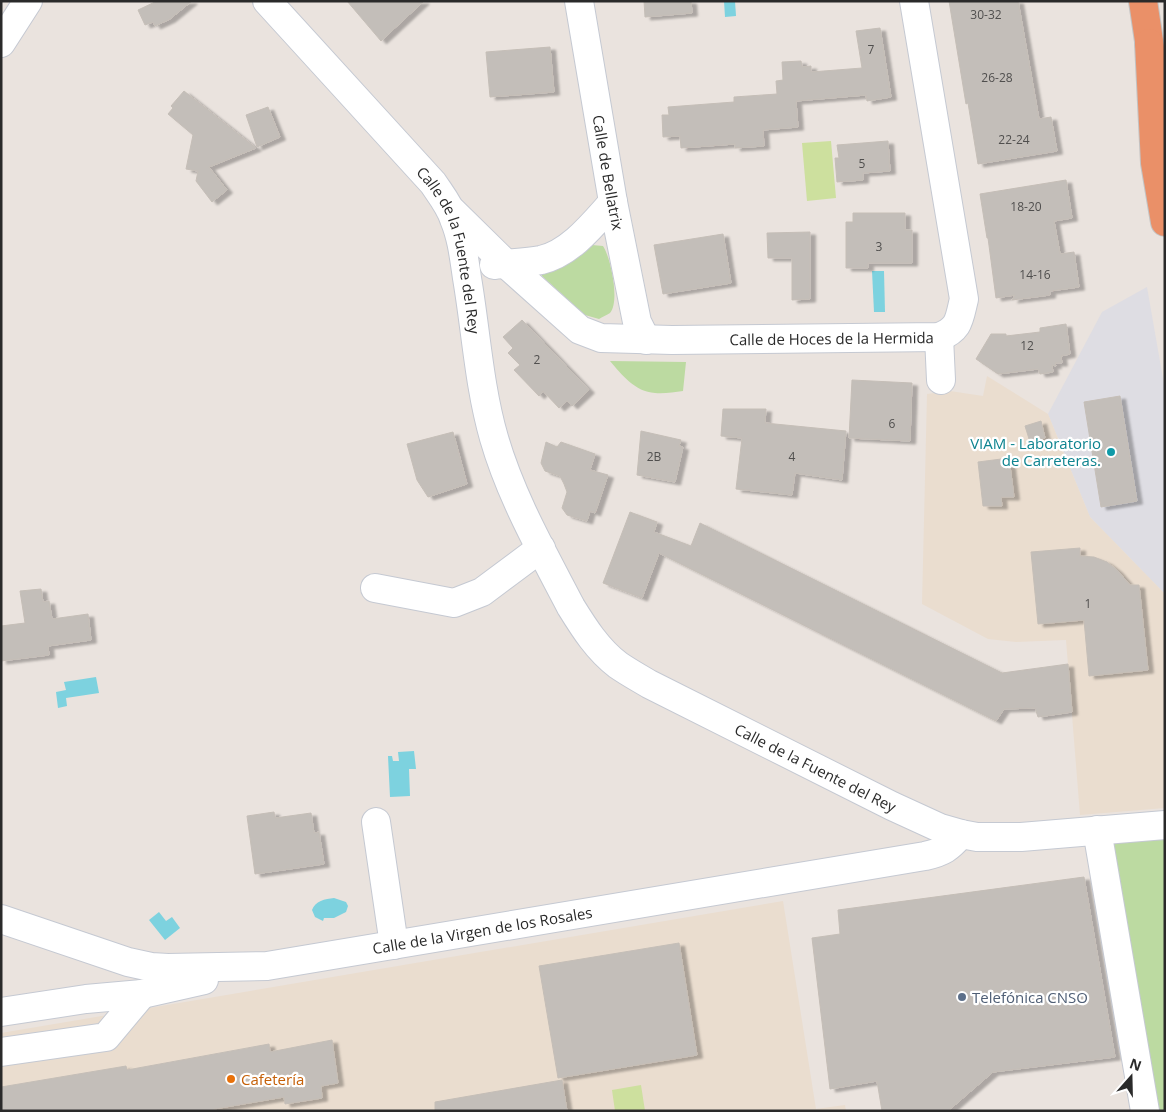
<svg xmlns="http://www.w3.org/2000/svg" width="1166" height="1112" viewBox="0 0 1166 1112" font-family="'Open Sans',sans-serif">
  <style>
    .industrial { fill: #dedde3 }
    .education { fill: #eaddcf }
    .green { fill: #bcdaa1 }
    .pitch { fill: #cde09e }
    .water { fill: #7dd2df }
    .building { fill: #c3beb9; stroke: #c5beb7; filter: url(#shadow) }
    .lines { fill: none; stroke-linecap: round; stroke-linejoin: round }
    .minor-casing { stroke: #c5c9d2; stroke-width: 30 }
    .highway-casing { stroke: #c3c3c3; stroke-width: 30 }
    .minor { stroke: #fff; stroke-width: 28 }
    .highway { stroke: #ea9068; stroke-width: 28 }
    .culture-dot { fill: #0f9aa8; stroke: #fff; stroke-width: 2 }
    .service-dot { fill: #5c6f8a; stroke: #fff; stroke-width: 2 }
    .food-dot { fill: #e8710a; stroke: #fff; stroke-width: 2 }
    .labels { text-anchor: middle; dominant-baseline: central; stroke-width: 4.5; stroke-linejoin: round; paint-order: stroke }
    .number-label { font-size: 12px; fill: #504f4e }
    .street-label { font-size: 15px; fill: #2a2a2a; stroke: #fff }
    .culture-label { font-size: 15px; fill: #0d838f; stroke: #fff; text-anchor: end }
    .service-label { font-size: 15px; fill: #4e5e75; stroke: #fff; text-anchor: start }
    .food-label { font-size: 15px; fill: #c56008; stroke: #fff; text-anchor: start }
  </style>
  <defs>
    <filter id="shadow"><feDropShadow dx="5.5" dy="3" stdDeviation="1" flood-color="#0004"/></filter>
  </defs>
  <rect width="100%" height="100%" fill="#eae3de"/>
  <path class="industrial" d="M1147,287L1165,390V594L1090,517L1048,414L1102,312Z"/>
  <g class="education">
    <path d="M987,376L1048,414L1090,517L1165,594V808L1080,815L1066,640L1016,642L988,639L922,604L927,394L950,391L983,396Z"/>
    <path d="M783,901L816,1109L845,1105L846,1111H1V1033Z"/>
  </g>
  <g class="green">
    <path d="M592,245L603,246C611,258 620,302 610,313C607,315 602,317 599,319L585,315L542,276V268Z"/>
    <path d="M610,361L686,362L683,391C674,392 664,394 655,393C635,392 621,374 610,361Z"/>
    <path d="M1165,838V1111H1156L1112,843Z"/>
  </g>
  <g class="pitch">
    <path d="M831,141L836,198L807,201L802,143Z"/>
    <path d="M641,1085L645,1111H615L612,1090Z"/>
  </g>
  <g class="water">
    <path d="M724,1H735L736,16L725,17Z"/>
    <path d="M872,271H884L885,312H874Z"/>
    <path d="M96,677L99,693L66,698L67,706L58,708L56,692L66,690L64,682Z"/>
    <path d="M414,751L416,769H409L410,796L390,797L388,756H392L393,761H399L398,752Z"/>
    <path d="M334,898L346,902L348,906L346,912L334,918H324L323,921L315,917L312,910C315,901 325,899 334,898Z"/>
    <path d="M159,912L166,921L172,917L180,928L165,940L149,920Z"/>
  </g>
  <g class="building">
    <path d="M157,1H192L170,19L155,26L153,22L145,25L138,10Z"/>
    <path d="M347,1H424L381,41Z"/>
    <path d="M644,1H691L692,13L645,17Z"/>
    <path d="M949,1H1018L1039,119L1051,117L1057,151L978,164L968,103L966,104Z"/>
    <path d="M880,28L891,97L867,101L866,95L796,101L798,127L763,130L764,146L735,148V144L681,148L680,136L663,137L662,115H669L668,107L734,102V97L777,94L776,81L783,80L782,62L801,61L802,67L811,66V72L862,68L856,31Z"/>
    <path d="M550,47L554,92L490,97L486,52Z"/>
    <path d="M184,91L256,148L209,167L227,190L212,202L196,181L198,171L186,169L193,135L168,114L173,108L171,106Z"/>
    <path d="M268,107L280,137L257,147L246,115Z"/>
    <path d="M888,141L890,171L863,173V180L837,182L835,158H839L837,145Z"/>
    <path d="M1066,180L1072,218L1054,221L1060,254L1074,252L1079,287L1050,291V295L1012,300L1015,295L996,298L988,238H987L980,194Z"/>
    <path d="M853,213H905V230H912V263H868V268H846V222H853Z"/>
    <path d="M810,232V299L792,300V258H768L767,233Z"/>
    <path d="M723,234L731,283L663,294L654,245Z"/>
    <path d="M522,320L589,390L572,406L567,401L559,408L543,391L539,396L514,370L520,365L508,353L513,348L503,337Z"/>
    <path d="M1066,324L1070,354L1061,356L1062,363H1055L1056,366L1052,365L1053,372L1040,374L1038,369L998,374L976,359L991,334H1006V336L1040,332V328Z"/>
    <path d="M852,380L912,383L910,441L849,438Z"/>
    <path d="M1120,396L1137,501L1101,507L1084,402Z"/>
    <path d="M723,409H766L765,423L846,431L842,480L795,473L792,495L736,489L742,438L721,436Z"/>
    <path d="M1041,421L1045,438L1030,442L1025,426Z"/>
    <path d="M641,431L681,440L679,446L683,447L675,482L637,475Z"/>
    <path d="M453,432L467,484L428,497L417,480L407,444Z"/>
    <path d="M546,442L557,447L561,442L595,454L590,470L608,475L595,513L590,511L587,521L567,515L562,508L567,492L564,484L560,476L545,471L541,463Z"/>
    <path d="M1009,458L1014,497H1001L1002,506H983L978,462Z"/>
    <path d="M630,512L657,522L654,532L691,546L700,523L1002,673L1068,664L1072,712L1038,717L1035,708L1004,709L996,721L659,553L642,598L603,583Z"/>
    <path d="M1080,548V556L1094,557L1107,562L1117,570L1130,585H1139L1148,670L1089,676L1084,620L1038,624L1031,552Z"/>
    <path d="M41,589L43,602L49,601L52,619L88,614L91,640L48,646L49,655L1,661V626L25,623L20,591Z"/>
    <path d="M274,812L275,818L311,813L314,833L319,832L324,864L255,874L247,816Z"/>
    <path d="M1084,877L1115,1057L993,1072L948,1111H882L877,1081L830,1089L812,938L840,934L838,910Z"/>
    <path d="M679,943L697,1055L558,1078L539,966Z"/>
    <path d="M332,1040L338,1083L321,1086L322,1098L285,1104L284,1097L214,1109V1111H1V1087L126,1066L127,1070L269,1044L270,1052Z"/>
    <path d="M562,1080L567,1111H435V1102Z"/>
  </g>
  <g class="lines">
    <defs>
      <g id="minor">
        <path id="s1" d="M267,1L433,183C441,195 450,206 454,219C462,238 464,258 467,278C476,331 479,386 494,438C511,497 543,553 571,607C584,628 598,650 618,665C628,672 639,678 649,684L892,806L940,828L961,834L977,837H1021L1165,825"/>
        <path id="s2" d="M579,1L613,202L637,322L646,340"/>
        <path d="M1,43L28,1"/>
        <path id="s3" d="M452,211L506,264L580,330L601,338L672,340L939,337C960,329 959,319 964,299L914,1"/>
        <path d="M494,265C510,263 526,263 541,260C571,253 594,223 613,202"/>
        <path d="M939,337L941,380"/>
        <path d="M375,588L454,603L482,592L541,548"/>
        <path d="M376,822L394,945"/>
        <path d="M1097,830L1145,1111"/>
        <path id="s4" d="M1,919L128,962L151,967L168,968L267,966L925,856C943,852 949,848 961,834"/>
        <path d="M1,1012L86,999L142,994L204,980"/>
        <path d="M1,1052L106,1037L142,994"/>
      </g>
      <g id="highway">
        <path d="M1143,1L1152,61"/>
        <path d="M1149,43L1155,163L1165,222"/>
      </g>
    </defs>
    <use href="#minor" class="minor-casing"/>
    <use href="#highway" class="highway-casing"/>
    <use href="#minor" class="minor"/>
    <use href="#highway" class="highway"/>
  </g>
  <circle class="culture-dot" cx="1111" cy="452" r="5"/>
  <circle class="service-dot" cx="962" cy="997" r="5"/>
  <circle class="food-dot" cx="231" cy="1079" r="5"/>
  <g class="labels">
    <g class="number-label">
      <text x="986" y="14">30-32</text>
      <text x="871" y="49">7</text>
      <text x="997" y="77">26-28</text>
      <text x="1014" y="139">22-24</text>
      <text x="862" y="163">5</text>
      <text x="1026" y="206">18-20</text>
      <text x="879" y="246">3</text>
      <text x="1035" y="274">14-16</text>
      <text x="1027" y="345">12</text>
      <text x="537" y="359">2</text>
      <text x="892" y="423">6</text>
      <text x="654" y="456">2B</text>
      <text x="792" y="456">4</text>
      <text x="1088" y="603">1</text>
    </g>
    <g class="street-label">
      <text stroke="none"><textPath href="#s2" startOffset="174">Calle de Bellatrix</textPath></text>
      <text stroke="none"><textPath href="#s1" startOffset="316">Calle de la Fuente del Rey</textPath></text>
      <text stroke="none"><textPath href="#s3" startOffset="428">Calle de Hoces de la Hermida</textPath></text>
      <text stroke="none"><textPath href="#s1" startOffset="995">Calle de la Fuente del Rey</textPath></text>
      <text stroke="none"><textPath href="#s4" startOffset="492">Calle de la Virgen de los Rosales</textPath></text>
    </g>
    <g class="culture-label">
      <text x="1101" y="443">VIAM - Laboratorio<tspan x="1101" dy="17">de Carreteras.</tspan></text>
    </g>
    <g class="service-label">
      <text x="972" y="997">Telefónica CNSO</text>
    </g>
    <g class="food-label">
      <text x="241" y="1079">Cafetería</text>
    </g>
  </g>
  <rect width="1166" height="1112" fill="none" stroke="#2a2a2a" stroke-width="5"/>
  <g transform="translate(1131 1077) rotate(20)" stroke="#ffffff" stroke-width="4" paint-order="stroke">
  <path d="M0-4L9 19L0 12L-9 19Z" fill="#2a2a2a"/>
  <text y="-8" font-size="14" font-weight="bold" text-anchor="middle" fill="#2a2a2a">N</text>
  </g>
</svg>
